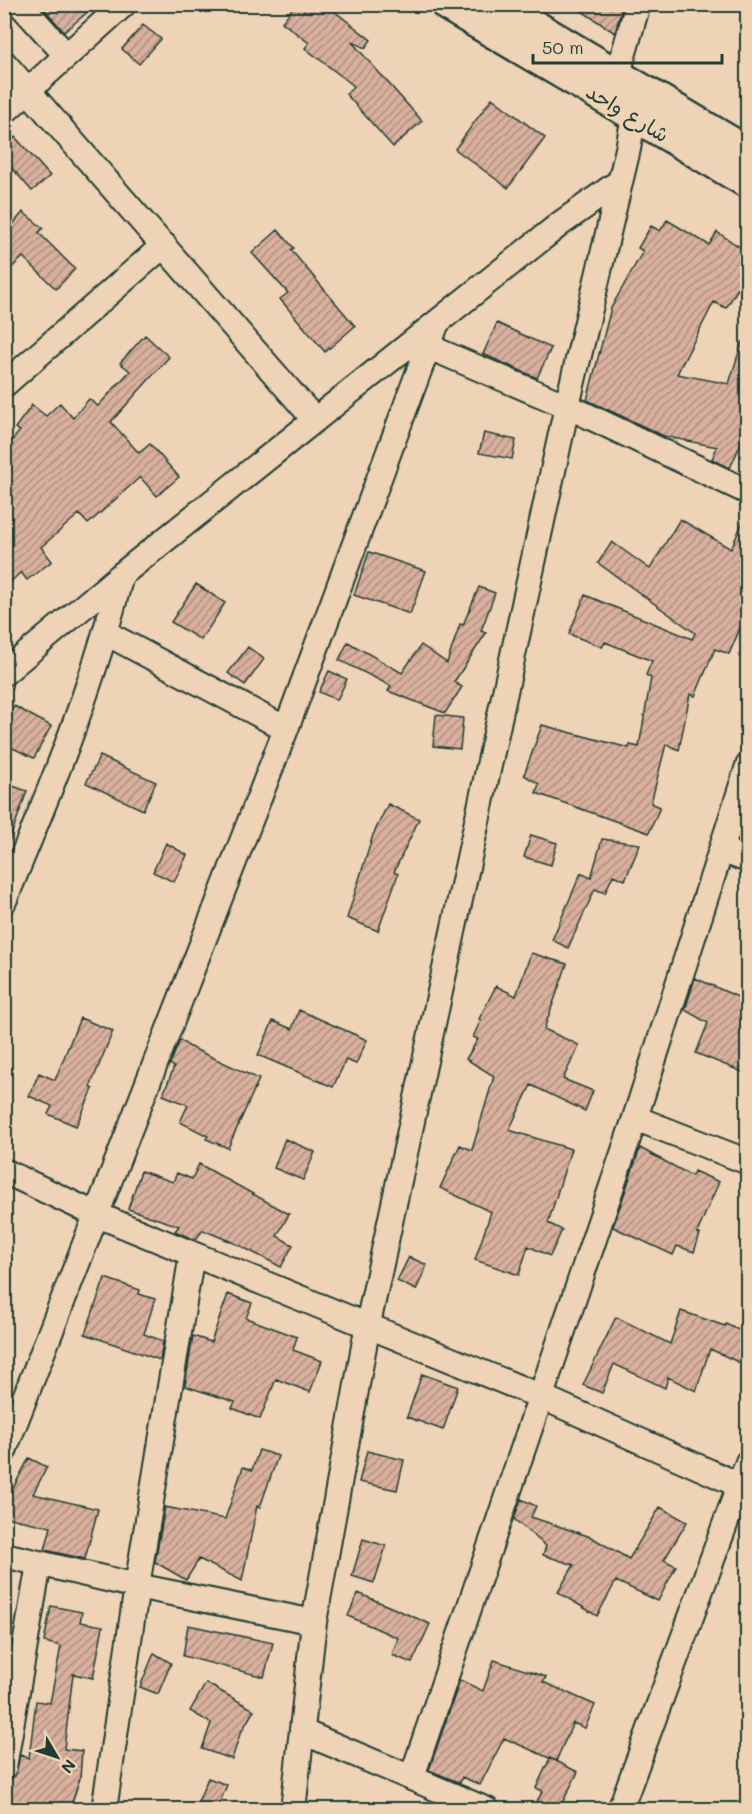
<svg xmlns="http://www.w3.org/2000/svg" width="752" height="1814" font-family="Mali,'Playpen Sans Arabic',sans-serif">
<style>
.building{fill:url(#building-hatch);stroke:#1f3d34;stroke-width:1.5}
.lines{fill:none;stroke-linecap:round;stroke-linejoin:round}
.street-casing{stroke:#1f3d34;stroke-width:28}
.secondary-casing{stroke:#1f3d34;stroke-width:38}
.street{stroke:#efd3b6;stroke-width:24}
.secondary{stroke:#efd3b6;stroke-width:33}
.labels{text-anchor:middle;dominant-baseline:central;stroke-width:5;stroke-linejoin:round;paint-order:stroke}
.street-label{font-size:21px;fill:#1f3d34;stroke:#efd3b6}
</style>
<defs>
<pattern id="building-hatch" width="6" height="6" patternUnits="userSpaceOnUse" patternTransform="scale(1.5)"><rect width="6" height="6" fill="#d9af9e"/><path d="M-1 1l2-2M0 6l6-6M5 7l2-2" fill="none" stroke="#af9082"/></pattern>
</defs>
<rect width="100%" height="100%" fill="#efd3b6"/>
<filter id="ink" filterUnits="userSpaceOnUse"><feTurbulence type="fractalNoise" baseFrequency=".0167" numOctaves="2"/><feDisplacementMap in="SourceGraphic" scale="12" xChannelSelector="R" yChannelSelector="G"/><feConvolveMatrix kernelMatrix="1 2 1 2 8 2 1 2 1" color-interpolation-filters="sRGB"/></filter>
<g filter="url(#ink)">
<!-- building -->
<path class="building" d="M 40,4 L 97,4 L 64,32 Z
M 296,4 L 325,4 L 371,40 L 365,48 L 351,41 L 422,121 L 393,147 L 346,94 L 354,86 L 305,48 L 309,43 L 282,22 Z
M 571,4 L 623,4 L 615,33 Z
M 143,25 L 161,39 L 139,64 L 122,49 Z
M 492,98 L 545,138 L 508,188 L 455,149 Z
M 15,137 L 50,176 L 32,191 L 4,159 L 4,147 Z
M 23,212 L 43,228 L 39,233 L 75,269 L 56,289 L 23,257 L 4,275 L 4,235 Z
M 667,220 L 709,245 L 717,232 L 747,252 L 747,274 L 726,308 L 714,302 L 677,374 L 729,384 L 742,342 L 747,342 L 747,430 L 730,468 L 712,459 L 717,447 L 664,436 L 587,400 L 611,308 L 643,251 L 638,248 L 651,226 L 660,231 Z
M 278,230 L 294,248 L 291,250 L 355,326 L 325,352 L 280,299 L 288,293 L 252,253 Z
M 497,323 L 551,348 L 537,378 L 483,354 Z
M 145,335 L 169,357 L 111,422 L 139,453 L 150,444 L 179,477 L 157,496 L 140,477 L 88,524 L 79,514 L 41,547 L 52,561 L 27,580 L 21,572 L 4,588 L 4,450 L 20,431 L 15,428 L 32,405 L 46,416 L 60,403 L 73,418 L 89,399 L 98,406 L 130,371 L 120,363 Z
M 484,433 L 516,440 L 512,459 L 479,453 Z
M 747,512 L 747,612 L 729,654 L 715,649 L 695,696 L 690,694 L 679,750 L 666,744 L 651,803 L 660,807 L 649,833 L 536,793 L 539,784 L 524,775 L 542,725 L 629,748 L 630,745 L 639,747 L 651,678 L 646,675 L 652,661 L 605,642 L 602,647 L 569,634 L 585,595 L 692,639 L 695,633 L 598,563 L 612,542 L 650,569 L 680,519 L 731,549 Z
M 369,552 L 426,571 L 410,614 L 354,595 Z
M 196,584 L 225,603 L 201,640 L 171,622 Z
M 479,587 L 495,593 L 481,631 L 486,633 L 454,682 L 462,687 L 445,713 L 388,691 L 391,686 L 339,660 L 348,642 L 402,673 L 421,645 L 447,663 L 460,624 L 463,625 Z
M 248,647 L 264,659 L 245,685 L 228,673 Z
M 329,671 L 347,679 L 337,700 L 319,692 Z
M 14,706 L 51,726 L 34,758 L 4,744 L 4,724 Z
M 436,715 L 463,718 L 460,749 L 433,746 Z
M 100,756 L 156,782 L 143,810 L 86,783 Z
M 4,783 L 27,791 L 7,847 L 4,847 Z
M 388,804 L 419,819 L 394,872 L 398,874 L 378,931 L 347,918 L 373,835 Z
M 531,835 L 557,843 L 551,865 L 524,857 Z
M 602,839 L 640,844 L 625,880 L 613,875 L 605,893 L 595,889 L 568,948 L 552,940 L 581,873 L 591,878 Z
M 166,843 L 187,855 L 174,882 L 153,872 Z
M 531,953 L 567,964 L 544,1029 L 579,1045 L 563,1079 L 593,1091 L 585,1111 L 531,1085 L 509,1130 L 571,1149 L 548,1223 L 562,1230 L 550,1256 L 528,1246 L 519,1275 L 475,1260 L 491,1212 L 440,1188 L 460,1145 L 472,1150 L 494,1076 L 466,1059 L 478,1039 L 473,1037 L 481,1020 L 479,1019 L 496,986 L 516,996 Z
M 695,978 L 747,1001 L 747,1074 L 696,1053 L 708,1023 L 685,1010 Z
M 299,1010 L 367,1040 L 356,1064 L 346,1060 L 333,1087 L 258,1055 L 273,1021 L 292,1029 Z
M 80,1018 L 113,1031 L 90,1087 L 93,1089 L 76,1126 L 48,1114 L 52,1106 L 29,1096 L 39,1073 L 55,1080 Z
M 180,1040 L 190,1047 L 259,1079 L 228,1148 L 206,1139 L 208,1136 L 180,1122 L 188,1105 L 163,1095 L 174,1067 L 170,1064 Z
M 285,1139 L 315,1152 L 303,1180 L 274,1168 Z
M 640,1148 L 692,1176 L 694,1171 L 719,1182 L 697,1233 L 700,1234 L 694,1252 L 677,1246 L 673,1255 L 613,1227 Z
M 199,1164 L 289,1214 L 277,1236 L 293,1245 L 281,1267 L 239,1245 L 203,1230 L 195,1240 L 175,1231 L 179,1226 L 128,1209 L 141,1171 L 173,1182 L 177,1173 L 192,1179 Z
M 409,1257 L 427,1265 L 416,1290 L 397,1281 Z
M 105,1278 L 140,1290 L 139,1294 L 155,1299 L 144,1334 L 163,1341 L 160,1360 L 85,1334 Z
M 228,1294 L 252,1303 L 246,1318 L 297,1337 L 293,1350 L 322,1361 L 310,1392 L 276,1379 L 260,1419 L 232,1408 L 235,1402 L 185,1386 L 193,1336 L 211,1342 Z
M 681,1311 L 725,1326 L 726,1324 L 747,1334 L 747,1366 L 710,1349 L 696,1391 L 668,1377 L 665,1388 L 614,1364 L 602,1393 L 583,1385 L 616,1317 L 670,1344 Z
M 422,1374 L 458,1387 L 443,1430 L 407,1417 Z
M 259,1450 L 278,1456 L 260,1507 L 257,1506 L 242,1581 L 199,1559 L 186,1580 L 155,1562 L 165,1507 L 225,1519 L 243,1467 L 252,1470 Z
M 367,1451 L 404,1460 L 397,1490 L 359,1482 Z
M 29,1458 L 47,1467 L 33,1494 L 98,1509 L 85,1559 L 45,1550 L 51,1527 L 5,1517 L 10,1494 Z
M 521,1499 L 536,1506 L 531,1517 L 591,1537 L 629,1559 L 660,1507 L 687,1522 L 664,1560 L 676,1566 L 658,1601 L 616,1581 L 597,1616 L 558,1592 L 574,1565 L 543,1555 L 546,1546 L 514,1519 Z
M 363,1539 L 386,1546 L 374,1583 L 352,1576 Z
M 358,1593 L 430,1624 L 412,1663 L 392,1655 L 398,1638 L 348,1616 Z
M 51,1606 L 82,1612 L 80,1622 L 103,1626 L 93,1678 L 73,1674 L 64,1749 L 82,1751 L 80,1778 L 70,1809 L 4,1804 L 4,1781 L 15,1776 L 20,1755 L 29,1758 L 36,1701 L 50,1703 L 61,1646 L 44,1642 Z
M 188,1625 L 273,1643 L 264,1677 L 183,1656 Z
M 154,1653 L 171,1663 L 158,1694 L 140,1687 Z
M 494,1660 L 546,1677 L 543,1682 L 595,1705 L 585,1728 L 573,1723 L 556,1761 L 504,1738 L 480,1785 L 462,1777 L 460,1783 L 429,1770 L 460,1680 L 483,1691 Z
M 206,1683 L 254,1710 L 240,1734 L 232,1759 L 202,1749 L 211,1723 L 190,1711 Z
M 550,1758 L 578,1772 L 559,1809 L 532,1809 L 543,1791 L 536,1788 Z
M 208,1778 L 227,1785 L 217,1809 L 195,1809 Z"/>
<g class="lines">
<defs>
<path id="street" d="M 20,4 L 66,55
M 4,63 L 315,420
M 4,112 L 124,4
M 429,347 L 567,406 L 748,492
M 4,385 L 164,245
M 106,633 L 286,729
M 4,673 L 121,575 L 560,224 L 619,182
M 721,850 L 748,860
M 4,901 C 50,791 92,690 121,575
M 635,1118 L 748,1162
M 4,1171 L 95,1214 L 542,1397 L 748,1489
M 4,1451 L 286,729 L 436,325
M 4,1555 L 137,1586 L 314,1622
M 303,1732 L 487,1810
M 4,1767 L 39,1564
M 412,1777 L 635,1118 L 748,766
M 104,1810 L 137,1586 L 192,1254
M 293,1810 L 314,1622 L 368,1324 L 567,406 L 628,149 L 634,115 L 617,77 L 638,4
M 620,1810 L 748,1462"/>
<path id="secondary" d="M 448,4 L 748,181
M 495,4 L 748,154"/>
</defs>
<!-- street casing -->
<use href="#street" class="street-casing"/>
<!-- secondary casing -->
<use href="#secondary" class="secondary-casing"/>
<!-- street -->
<use href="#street" class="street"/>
<!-- secondary -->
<use href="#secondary" class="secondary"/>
</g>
</g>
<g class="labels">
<!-- street labels -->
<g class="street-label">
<text transform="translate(628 112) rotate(31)">شارع واحد</text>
</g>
</g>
<!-- margin -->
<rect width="752" height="1814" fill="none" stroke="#efd3b6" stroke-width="24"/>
<rect x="12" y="12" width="728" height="1790" fill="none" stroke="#1f3d34" stroke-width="2" filter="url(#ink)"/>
<!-- north arrow -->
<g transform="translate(57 1757) rotate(129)" stroke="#efd3b6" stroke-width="4.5" paint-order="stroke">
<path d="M0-4.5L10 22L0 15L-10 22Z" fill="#1f3d34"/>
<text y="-9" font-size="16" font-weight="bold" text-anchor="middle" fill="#1f3d34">N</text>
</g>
<!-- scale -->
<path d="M533 54v9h189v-9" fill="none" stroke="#1f3d34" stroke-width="3"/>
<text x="542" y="54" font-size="18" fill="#1f3d34" stroke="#efd3b6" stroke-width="4.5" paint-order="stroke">50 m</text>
</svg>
